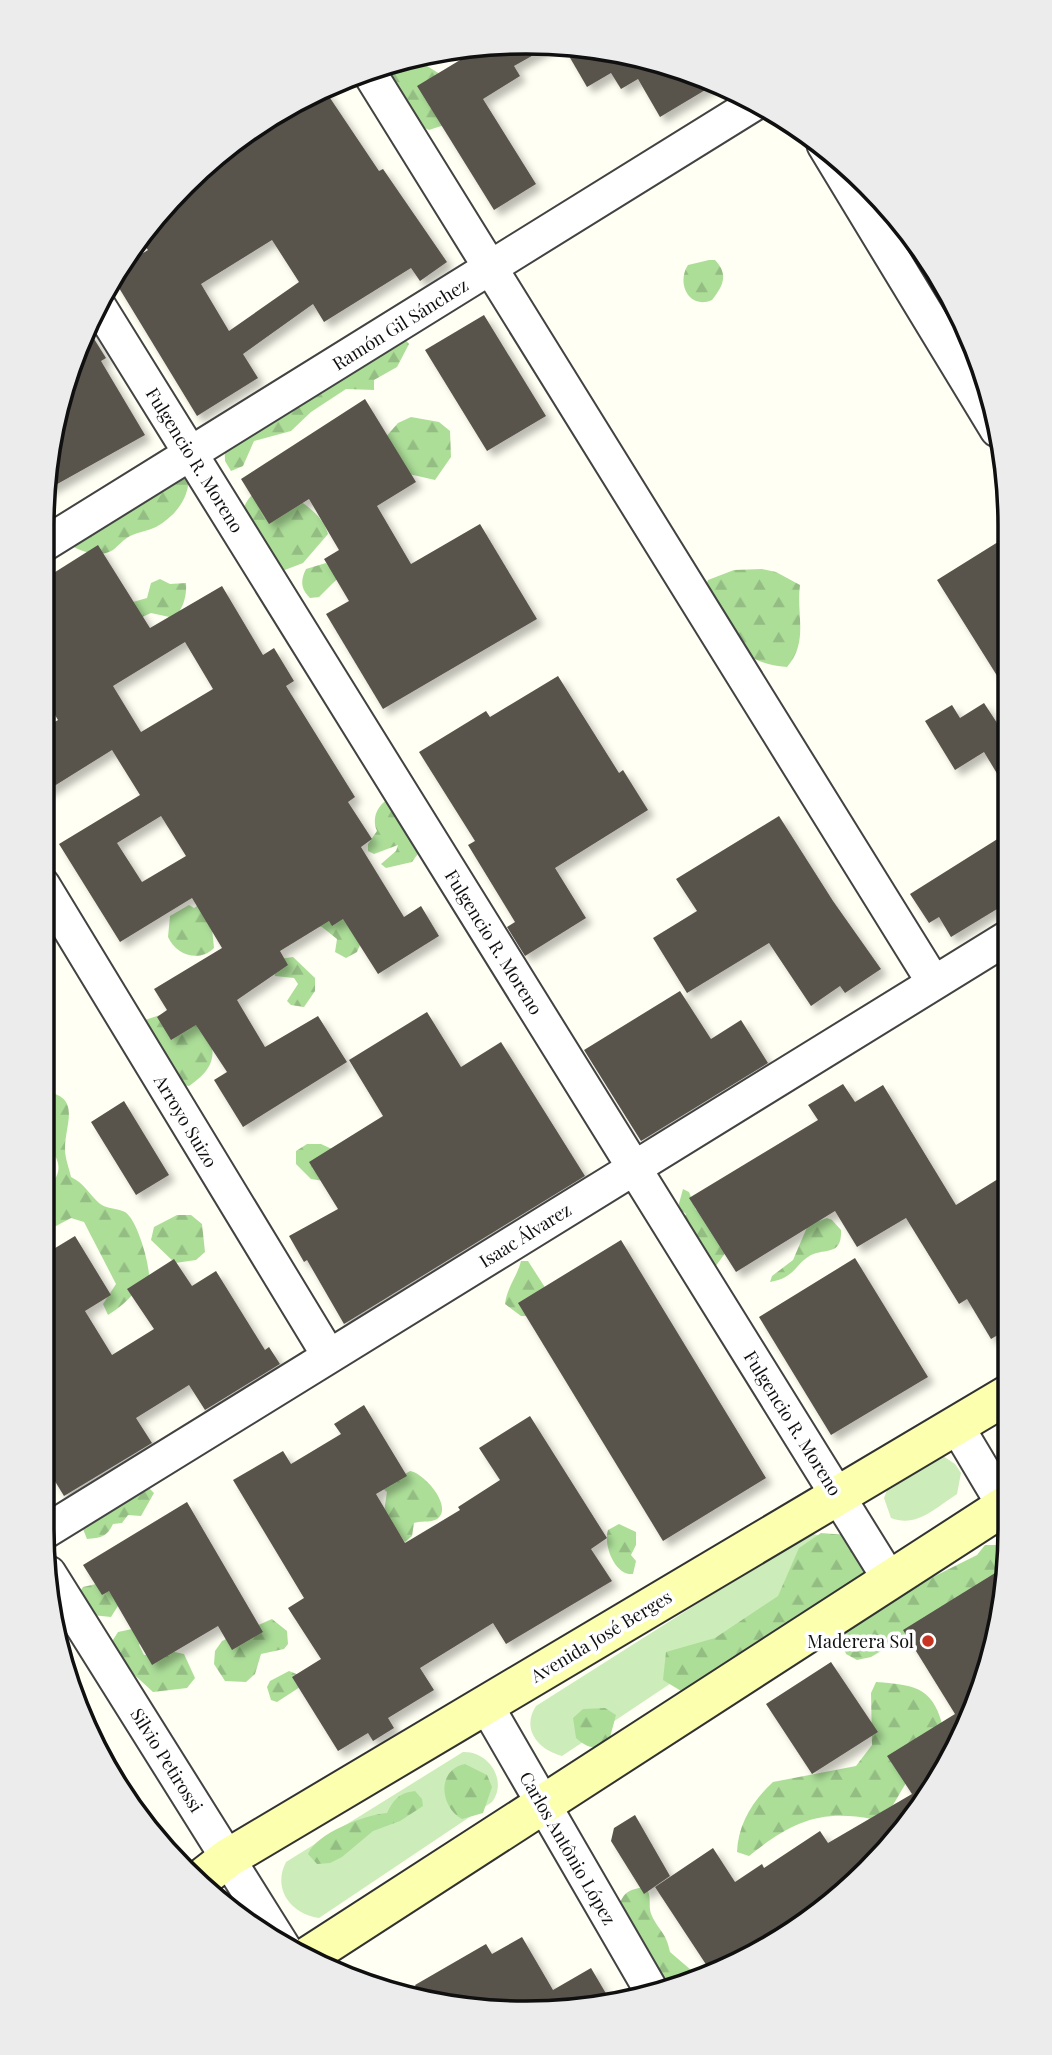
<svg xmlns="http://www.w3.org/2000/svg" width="1052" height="2055" font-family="'Playfair Display',serif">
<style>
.grass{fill:#ccecba}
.forest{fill:url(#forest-firs)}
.building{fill:#59534c;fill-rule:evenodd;filter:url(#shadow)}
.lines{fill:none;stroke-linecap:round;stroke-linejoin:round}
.street-casing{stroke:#434343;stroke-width:37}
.secondary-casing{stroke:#323232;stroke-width:42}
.street{stroke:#fff;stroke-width:33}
.secondary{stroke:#fbffae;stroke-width:38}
.poi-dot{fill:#c73421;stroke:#fff;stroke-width:2.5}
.labels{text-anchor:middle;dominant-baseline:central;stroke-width:7;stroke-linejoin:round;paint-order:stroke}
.street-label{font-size:18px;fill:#101010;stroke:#fff}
.poi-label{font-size:18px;fill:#101010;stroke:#fff;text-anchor:end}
.rim{fill:none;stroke:#101010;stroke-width:3.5}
</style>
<defs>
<pattern id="forest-firs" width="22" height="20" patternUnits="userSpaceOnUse" patternTransform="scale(1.75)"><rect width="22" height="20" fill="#acde98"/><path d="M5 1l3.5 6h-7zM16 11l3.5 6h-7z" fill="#93bd82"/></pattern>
<filter id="shadow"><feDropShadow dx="6" dy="6" stdDeviation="3.5" flood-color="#0004"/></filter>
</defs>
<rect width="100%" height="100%" fill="#fffff3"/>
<!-- grass -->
<path class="grass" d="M 943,1456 L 955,1464 L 961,1473 L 957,1494 C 935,1508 917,1528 891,1518 L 884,1498 L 889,1485 L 934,1457 Z
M 809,1533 L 830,1538 L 836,1573 L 562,1756 C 538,1750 521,1729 536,1706 Z
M 463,1752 C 489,1751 508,1781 492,1802 L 319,1918 C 291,1914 272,1889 286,1862 Z"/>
<!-- forest -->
<path class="forest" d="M 422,56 L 419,61 L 448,79 L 444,125 L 429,130 L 405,118 L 384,79 L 396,62 Z
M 709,260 L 715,260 C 729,275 723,286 712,300 C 689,310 676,283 688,265 Z
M 400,333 L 409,344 L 397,367 L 374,380 L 374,390 L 346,389 L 311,412 L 291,431 L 254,441 L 243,466 L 231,471 L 225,461 L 224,434 Z
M 411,417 L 439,422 L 450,431 L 451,457 L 435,480 L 409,474 L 378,446 L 398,423 Z
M 160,459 L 189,473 C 190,497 177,515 156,527 C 148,531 138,532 130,536 C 123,540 119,545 113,550 C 99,559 78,551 66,542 L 124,475 L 135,467 Z
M 279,485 C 297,501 321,510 328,534 L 303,563 L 277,573 L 242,515 C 247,492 258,490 279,485 Z
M 326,563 L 338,578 L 319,597 L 310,598 C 301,589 300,581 306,569 Z
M 762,569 L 776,572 L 800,585 C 796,614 809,642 787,667 C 735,663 727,632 703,593 L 708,580 L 734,570 Z
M 160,579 L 170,584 L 186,583 C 187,596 183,609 174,618 L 151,613 L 140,618 L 133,602 L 147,598 L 151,583 Z
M 390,798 L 420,851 L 412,862 L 386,868 L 381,864 L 396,851 L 398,845 L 374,854 L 368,851 L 368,844 L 377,831 C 371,818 378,804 390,798 Z
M 189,905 L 194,908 L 197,906 L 212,928 L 214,948 C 199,963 176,955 168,937 L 170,916 Z
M 347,916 L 360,945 L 357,952 L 346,958 L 335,952 L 337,939 L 322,927 L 309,924 Z
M 293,957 L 315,978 L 315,991 L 304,1007 L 291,1005 L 287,1001 L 298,984 L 294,978 L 275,976 L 273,969 L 279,959 Z
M 178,1009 L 205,1016 C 214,1050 221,1064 189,1086 L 176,1084 L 139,1032 L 145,1020 Z
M 42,1091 C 83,1096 65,1122 65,1149 C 65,1158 69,1168 71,1177 C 85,1184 88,1193 99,1203 C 106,1209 117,1208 125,1212 C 137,1219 150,1265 149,1278 C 132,1293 129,1302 108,1315 L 103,1304 L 116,1284 L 84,1222 L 71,1218 L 56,1226 L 42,1227 L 42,1196 C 62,1174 66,1163 42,1141 Z
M 307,1144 L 321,1144 L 334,1150 L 324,1181 L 311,1179 L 296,1164 L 296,1151 Z
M 683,1189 L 689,1192 L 696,1210 L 702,1212 L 726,1252 L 715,1267 L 683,1220 L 686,1214 L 678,1207 Z
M 177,1215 L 191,1215 L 202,1224 L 205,1252 L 196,1260 L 175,1263 L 151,1240 L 154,1227 Z
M 827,1218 L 832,1220 L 841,1230 C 842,1256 826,1248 811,1255 C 795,1264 795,1278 770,1282 L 772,1276 L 793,1260 L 808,1225 Z
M 521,1261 L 528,1261 L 546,1289 L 533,1316 L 521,1316 L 505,1304 C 507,1287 517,1277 521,1261 Z
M 410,1471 C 422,1472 450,1502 440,1516 C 435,1524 422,1520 414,1523 L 412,1536 L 405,1542 L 384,1512 L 387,1492 L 382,1488 Z
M 147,1486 L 154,1493 L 141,1516 L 128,1515 L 122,1523 L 113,1524 C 107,1537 100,1538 87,1539 L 81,1524 L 120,1506 L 120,1499 Z
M 619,1524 L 636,1532 L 636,1545 L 631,1555 L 636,1561 L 633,1574 C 615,1576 603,1545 608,1530 Z
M 821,1533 L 846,1535 L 863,1555 L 863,1580 L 686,1694 L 663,1680 L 666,1652 L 715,1638 L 778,1596 L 799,1548 Z
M 985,1545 L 998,1545 L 1003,1557 L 1002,1571 L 928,1623 L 871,1657 L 857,1660 L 846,1654 L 842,1642 L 847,1630 L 903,1592 L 977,1555 Z
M 96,1584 L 103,1586 L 121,1601 L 111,1617 L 92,1615 L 79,1593 L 83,1587 Z
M 272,1619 L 287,1631 L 288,1644 L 284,1649 L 261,1654 L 255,1674 L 246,1682 L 225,1681 L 214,1664 L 215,1651 L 222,1641 Z
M 132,1629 L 145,1636 L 139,1645 L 144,1655 L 170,1651 L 184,1654 L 195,1678 L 187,1688 L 153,1692 L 114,1656 L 111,1643 L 118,1632 Z
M 289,1671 L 299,1675 L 300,1687 L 277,1702 L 271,1700 L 267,1687 L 270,1681 Z
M 876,1682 C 918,1685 934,1688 944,1731 L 920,1759 L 893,1805 L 872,1819 C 819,1809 790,1823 749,1856 L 737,1852 C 738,1824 753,1800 773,1782 L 856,1766 L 872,1745 L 871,1693 Z
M 605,1708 L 616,1715 L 609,1741 C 594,1750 589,1749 576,1738 L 573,1718 L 583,1709 Z
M 465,1764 L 487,1775 L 492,1787 L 483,1813 L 462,1819 C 440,1807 436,1770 465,1764 Z
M 415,1791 L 422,1799 L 423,1806 L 400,1821 L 373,1831 L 342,1857 L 330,1863 L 317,1864 L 308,1854 C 317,1833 364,1815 387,1813 C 394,1799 399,1793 415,1791 Z
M 646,1887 C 653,1899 647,1906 652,1916 C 659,1931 666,1932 670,1952 L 691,1970 L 692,1978 L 651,1990 L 620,1904 C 624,1890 633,1889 646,1887 Z"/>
<!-- building -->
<path class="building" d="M 555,43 L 514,66 L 520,76 L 483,99 L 536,184 L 494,210 L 417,86 L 485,45 Z
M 562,44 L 651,58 L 717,83 L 660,117 L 638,79 L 621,89 L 611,73 L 587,87 Z
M 324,89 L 379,171 L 383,169 L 447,262 L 420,281 L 411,268 L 324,322 L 313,304 L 243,354 L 258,378 L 197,416 L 113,278 L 120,267 L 148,250 L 138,238 L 142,232 L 207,162 L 284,107 ZM 272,240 L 299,282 L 229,331 L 201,284 Z
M 484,315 L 546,416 L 487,451 L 425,350 Z
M 86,326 L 106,358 L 101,361 L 145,435 L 43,492 L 58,401 Z
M 365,399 L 416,482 L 377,506 L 411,564 L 480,524 L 537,619 L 383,709 L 326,614 L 349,601 L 324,559 L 339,550 L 309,499 L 269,524 L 241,479 Z
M 1006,537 L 1006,690 L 937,580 Z
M 98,545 L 150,628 L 222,586 L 263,655 L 274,648 L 294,681 L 286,686 L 355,797 L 348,802 L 372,839 L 361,847 L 404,917 L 421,906 L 439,936 L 378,974 L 343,919 L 332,926 L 329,921 L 280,951 L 288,965 L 237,1000 L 265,1047 L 318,1016 L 347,1062 L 243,1127 L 214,1080 L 227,1072 L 196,1025 L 171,1040 L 157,1017 L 167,1010 L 154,989 L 222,948 L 192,898 L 120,942 L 59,844 L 140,795 L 112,750 L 43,793 L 43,729 L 58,720 L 43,695 L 43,583 L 54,577 L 52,574 ZM 185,642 L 213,689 L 141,732 L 113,686 ZM 161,816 L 186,856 L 142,882 L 117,843 Z
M 558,676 L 619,773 L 623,770 L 648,810 L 555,868 L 586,918 L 525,956 L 507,927 L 515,922 L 468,845 L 475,841 L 419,752 L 486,711 L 490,717 Z
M 984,703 L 1007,738 L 1007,790 L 984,752 L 955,770 L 925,721 L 952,705 L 960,718 Z
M 779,816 L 833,901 L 881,969 L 845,993 L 840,986 L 811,1006 L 769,943 L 687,993 L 653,938 L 697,911 L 676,879 Z
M 1007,833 L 1007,903 L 951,937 L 939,917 L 929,923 L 910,894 Z
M 680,991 L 711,1039 L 741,1020 L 768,1063 L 641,1141 L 584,1050 Z
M 427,1012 L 461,1067 L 501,1042 L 585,1176 L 344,1324 L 307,1260 L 304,1262 L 289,1236 L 338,1209 L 309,1162 L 383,1116 L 349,1060 Z
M 843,1084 L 855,1102 L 883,1085 L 956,1205 L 998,1179 L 1008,1195 L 1008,1329 L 991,1339 L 967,1299 L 959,1304 L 906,1218 L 857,1247 L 835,1211 L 736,1272 L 689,1198 L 818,1120 L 808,1105 Z
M 124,1101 L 169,1175 L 136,1195 L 91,1122 Z
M 75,1236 L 111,1295 L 85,1311 L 112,1355 L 154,1329 L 127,1289 L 174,1259 L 192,1286 L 216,1271 L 265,1350 L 269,1347 L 280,1364 L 205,1410 L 189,1385 L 136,1418 L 152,1443 L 64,1496 L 42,1460 L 42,1256 Z
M 621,1240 L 766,1478 L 663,1541 L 518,1303 Z
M 855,1258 L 928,1377 L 831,1435 L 759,1317 Z
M 364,1405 L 407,1476 L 376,1494 L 405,1543 L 460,1510 L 458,1507 L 500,1480 L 479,1448 L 530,1416 L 607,1538 L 591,1549 L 612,1581 L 506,1644 L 493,1623 L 420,1668 L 434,1690 L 388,1718 L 394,1728 L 373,1741 L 368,1733 L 338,1751 L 292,1677 L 321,1659 L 288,1608 L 304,1598 L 233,1480 L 283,1451 L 291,1464 L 341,1434 L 334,1424 Z
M 187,1502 L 263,1632 L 232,1650 L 218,1626 L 152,1665 L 109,1591 L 102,1595 L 83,1565 Z
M 1008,1565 L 994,1654 L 960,1743 L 869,1871 L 740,1963 L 711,1972 L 655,1887 L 713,1848 L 735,1882 L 762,1864 L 764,1868 L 820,1831 L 828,1843 L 912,1794 L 887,1756 L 955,1714 L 903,1630 Z
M 831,1662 L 878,1732 L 812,1774 L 766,1704 Z
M 635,1815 L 670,1876 L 644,1894 L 611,1841 L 614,1828 Z
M 522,1937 L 553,1990 L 591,1968 L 611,2002 L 589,2009 L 431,2004 L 424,2001 L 415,1985 L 486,1944 L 492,1954 Z"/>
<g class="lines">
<defs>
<path id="street" d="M 367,69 L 934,983
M 824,145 L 997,430
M 97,303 L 890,1580
M 43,545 L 757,102
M 43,885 L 329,1356
M 956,1425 L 1009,1514
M 43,1533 L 1007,938
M 49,1573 L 284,1948
M 486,1705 L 651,1990"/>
<path id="secondary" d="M 197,1882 L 228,1858 L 1009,1394
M 307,1957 L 1009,1503"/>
</defs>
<!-- street casing -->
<use href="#street" class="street-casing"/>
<!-- secondary casing -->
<use href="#secondary" class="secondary-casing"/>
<!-- street -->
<use href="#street" class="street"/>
<!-- secondary -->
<use href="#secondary" class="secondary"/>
</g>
<!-- markers -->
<circle class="poi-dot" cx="928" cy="1641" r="7"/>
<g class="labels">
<!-- street labels -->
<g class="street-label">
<text transform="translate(400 324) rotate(-32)">Ramón Gil Sánchez</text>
<text transform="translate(195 460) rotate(58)">Fulgencio R. Moreno</text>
<text transform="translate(494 942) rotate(58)">Fulgencio R. Moreno</text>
<text transform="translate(186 1121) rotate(59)">Arroyo Suizo</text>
<text transform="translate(525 1235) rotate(-32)">Isaac Álvarez</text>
<text transform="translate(793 1423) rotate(58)">Fulgencio R. Moreno</text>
<text transform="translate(601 1636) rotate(-31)">Avenida José Berges</text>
<text transform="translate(167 1760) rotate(58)">Silvio Petirossi</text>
<text transform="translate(568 1848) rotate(60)">Carlos Antônio López</text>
</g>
<!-- poi labels -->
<g class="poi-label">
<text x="914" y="1641">Maderera Sol</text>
</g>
</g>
<!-- crop -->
<path d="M0 0H1052V2055H0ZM526 54H526A472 472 0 0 1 998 526V1529A472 472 0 0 1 526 2001H526A472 472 0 0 1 54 1529V526A472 472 0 0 1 526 54Z" fill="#ececec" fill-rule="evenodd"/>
<path class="rim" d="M526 54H526A472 472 0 0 1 998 526V1529A472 472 0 0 1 526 2001H526A472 472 0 0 1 54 1529V526A472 472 0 0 1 526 54Z"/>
</svg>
